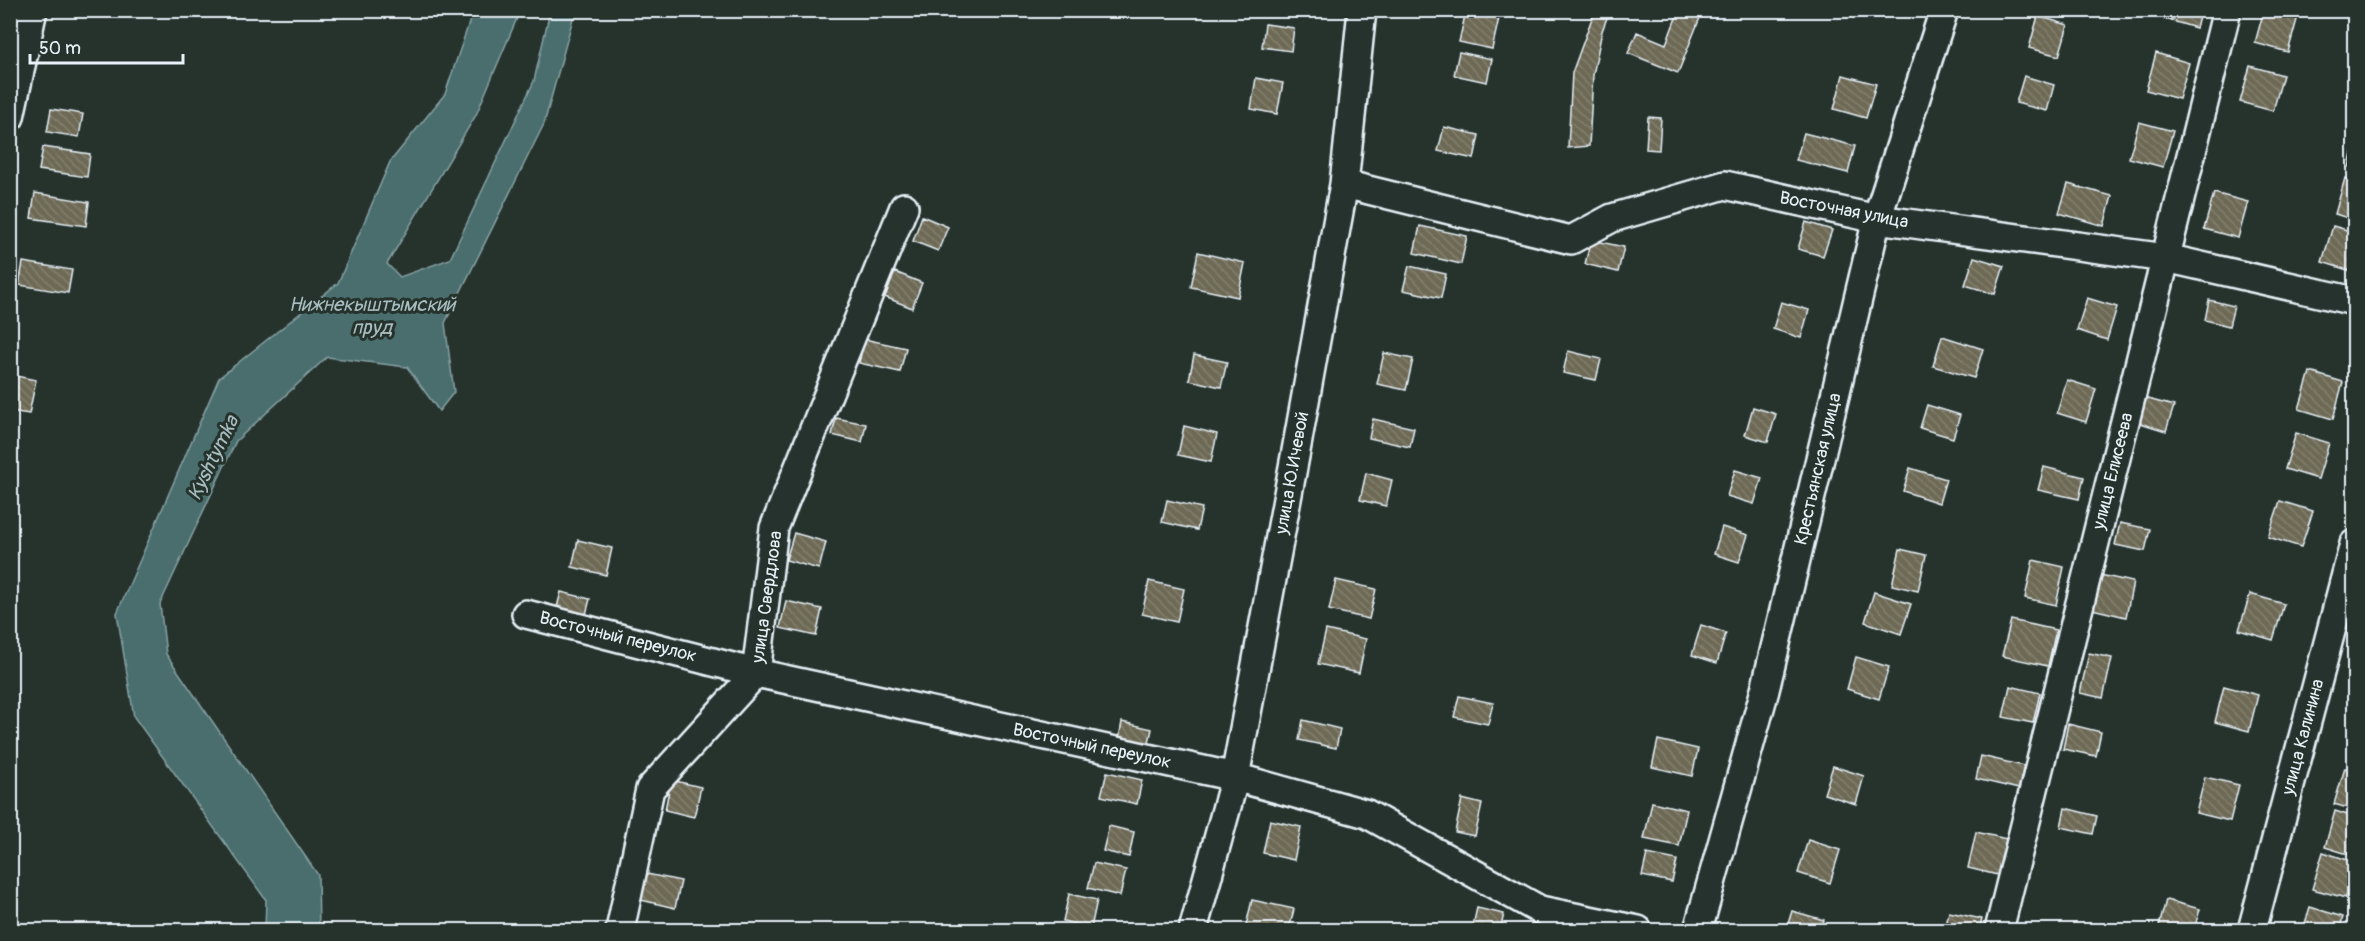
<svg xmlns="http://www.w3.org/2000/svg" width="2365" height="941" font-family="Pangolin,sans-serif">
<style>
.water{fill:#496e6d;stroke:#89a2a5;stroke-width:1.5}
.building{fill:url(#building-back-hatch);stroke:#e8f1f8;stroke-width:1.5}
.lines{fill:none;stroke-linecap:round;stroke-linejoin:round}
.minor-casing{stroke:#e8f1f8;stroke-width:32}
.minor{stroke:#26332d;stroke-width:27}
.labels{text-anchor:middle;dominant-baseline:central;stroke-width:6;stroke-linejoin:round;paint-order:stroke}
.street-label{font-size:18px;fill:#e8f1f8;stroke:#26332d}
.water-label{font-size:20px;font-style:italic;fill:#a8bdc0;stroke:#26332d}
</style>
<defs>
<pattern id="building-back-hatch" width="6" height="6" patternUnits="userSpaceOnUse" patternTransform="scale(1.5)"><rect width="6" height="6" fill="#6d6955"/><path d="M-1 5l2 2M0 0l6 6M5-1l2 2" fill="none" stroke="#827f6e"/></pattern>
</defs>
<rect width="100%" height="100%" fill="#26332d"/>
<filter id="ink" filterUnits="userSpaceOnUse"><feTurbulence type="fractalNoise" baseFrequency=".0167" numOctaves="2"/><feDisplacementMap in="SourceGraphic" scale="12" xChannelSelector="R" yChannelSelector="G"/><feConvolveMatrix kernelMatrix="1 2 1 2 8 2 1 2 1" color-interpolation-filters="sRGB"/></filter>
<g filter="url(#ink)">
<!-- water -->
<path class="water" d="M 473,11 L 520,11 L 476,115 L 387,264 L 400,277 L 450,259 L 534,81 L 550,11 L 575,11 L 544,124 L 445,323 L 454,392 L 439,411 L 407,367 L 327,357 L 236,441 L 160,604 L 166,654 L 318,875 L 319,930 L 265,930 L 266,900 L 134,717 L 117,613 L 219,378 L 338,283 L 390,162 L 445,94 Z"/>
<!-- building -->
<path class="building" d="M 1595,10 L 1610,10 L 1602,31 L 1593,75 L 1589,146 L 1568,148 L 1572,73 Z
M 1679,10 L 1703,10 L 1678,73 L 1628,53 L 1637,32 L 1666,44 Z
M 2165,10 L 2201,10 L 2196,28 L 2162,18 Z
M 2264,10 L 2278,10 L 2298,16 L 2288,52 L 2255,43 Z
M 1466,11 L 1499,18 L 1492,49 L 1459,42 Z
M 2038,16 L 2068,25 L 2059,56 L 2029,48 Z
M 1265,24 L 1294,28 L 1291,51 L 1262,47 Z
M 1459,52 L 1492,59 L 1487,82 L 1454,75 Z
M 2156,53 L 2189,63 L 2179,99 L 2146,90 Z
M 2250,66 L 2283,75 L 2273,111 L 2240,102 Z
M 1843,75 L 1876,84 L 1866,118 L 1834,109 Z
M 2024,76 L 2054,85 L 2047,111 L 2016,103 Z
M 1256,78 L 1283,83 L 1277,114 L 1251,109 Z
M 51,109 L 83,114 L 79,137 L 47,132 Z
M 1648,117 L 1661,118 L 1659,150 L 1646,149 Z
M 2139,122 L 2173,131 L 2163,167 L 2129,158 Z
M 1444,127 L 1479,135 L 1474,159 L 1438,151 Z
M 1804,133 L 1855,146 L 1848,173 L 1796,160 Z
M 2354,145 L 2354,168 L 2349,167 Z
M 43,147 L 90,154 L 87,177 L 39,170 Z
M 2345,178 L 2354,181 L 2354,220 L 2335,214 Z
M 2068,184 L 2112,196 L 2104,226 L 2059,213 Z
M 35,193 L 89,202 L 86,226 L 31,218 Z
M 2214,193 L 2248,202 L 2238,238 L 2204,229 Z
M 922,216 L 948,227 L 938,251 L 913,241 Z
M 1806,222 L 1832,230 L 1823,256 L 1798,249 Z
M 1420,226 L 1467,236 L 1461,264 L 1414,253 Z
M 2333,226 L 2354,232 L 2354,272 L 2322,262 Z
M 1591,240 L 1624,247 L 1618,272 L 1585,264 Z
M 1198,252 L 1245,263 L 1238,297 L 1191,287 Z
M 1974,257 L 2004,266 L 1995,294 L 1965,285 Z
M 23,262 L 72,270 L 68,293 L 19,285 Z
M 1409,266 L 1446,274 L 1441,298 L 1403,290 Z
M 895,272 L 922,283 L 912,308 L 885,297 Z
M 2087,298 L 2117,307 L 2107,340 L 2077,330 Z
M 2209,300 L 2234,306 L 2229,326 L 2205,320 Z
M 1781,302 L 1809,310 L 1801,338 L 1773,329 Z
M 1942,336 L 1983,349 L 1974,378 L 1933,366 Z
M 864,339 L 906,348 L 900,372 L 859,363 Z
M 1568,351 L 1601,359 L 1596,380 L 1563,373 Z
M 1384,353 L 1413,359 L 1406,390 L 1377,384 Z
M 1194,355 L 1227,362 L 1221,387 L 1189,380 Z
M 2310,372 L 2343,382 L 2333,419 L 2299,409 Z
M 11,375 L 36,380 L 29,414 L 10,411 Z
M 2067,380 L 2096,389 L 2086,422 L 2057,413 Z
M 2144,398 L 2174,406 L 2166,431 L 2137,422 Z
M 1927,405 L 1960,415 L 1953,438 L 1920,428 Z
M 1753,407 L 1776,414 L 1768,442 L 1745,435 Z
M 836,418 L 866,424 L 862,442 L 832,435 Z
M 1373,419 L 1414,428 L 1410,447 L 1369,438 Z
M 1184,426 L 1217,434 L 1211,462 L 1178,455 Z
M 2296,433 L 2329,443 L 2318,479 L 2285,469 Z
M 2044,467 L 2084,477 L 2079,499 L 2038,490 Z
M 1910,468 L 1946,479 L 1939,503 L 1903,491 Z
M 1735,470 L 1762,478 L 1754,504 L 1727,496 Z
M 1366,473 L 1392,480 L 1386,506 L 1360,500 Z
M 1167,500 L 1202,508 L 1197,530 L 1162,522 Z
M 2280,501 L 2313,511 L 2301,547 L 2268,537 Z
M 2120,523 L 2150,529 L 2145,551 L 2115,545 Z
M 1722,527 L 1748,535 L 1739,562 L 1714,554 Z
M 794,533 L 826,542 L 819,569 L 786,560 Z
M 578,540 L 612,548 L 606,575 L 572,567 Z
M 1900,549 L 1926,555 L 1918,591 L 1892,585 Z
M 2033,560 L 2064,567 L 2056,605 L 2025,598 Z
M 2100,575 L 2133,582 L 2126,617 L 2092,609 Z
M 1336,580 L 1376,589 L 1369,619 L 1329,610 Z
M 1149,581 L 1184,589 L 1177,622 L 1142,614 Z
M 561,592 L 590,599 L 585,618 L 556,611 Z
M 1874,592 L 1911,604 L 1901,634 L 1865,622 Z
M 2250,594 L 2284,604 L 2273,640 L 2239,630 Z
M 786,601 L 822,609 L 816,636 L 780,628 Z
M 2011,620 L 2056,630 L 2048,666 L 2002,656 Z
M 1701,625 L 1726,633 L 1717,663 L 1692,655 Z
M 1326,630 L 1366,639 L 1359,673 L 1318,664 Z
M 2089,653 L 2112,658 L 2103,698 L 2080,693 Z
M 1856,657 L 1889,667 L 1879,699 L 1847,689 Z
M 2010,686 L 2040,693 L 2033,723 L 2003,717 Z
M 2224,686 L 2258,695 L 2249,731 L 2215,722 Z
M 1459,696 L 1493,703 L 1488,724 L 1454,717 Z
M 1303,720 L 1340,729 L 1336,748 L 1299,740 Z
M 1122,722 L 1152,729 L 1147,751 L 1118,744 Z
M 2068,724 L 2101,732 L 2096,756 L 2063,749 Z
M 1658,740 L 1698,749 L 1692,776 L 1652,767 Z
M 1981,756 L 2024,766 L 2019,789 L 1976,779 Z
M 1833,766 L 1864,776 L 1856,804 L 1824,794 Z
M 2345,768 L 2354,771 L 2354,810 L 2334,804 Z
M 1107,772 L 1142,780 L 1137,804 L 1101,796 Z
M 2205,777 L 2239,785 L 2230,821 L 2196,813 Z
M 671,780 L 701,787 L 694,817 L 665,810 Z
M 1462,799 L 1482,804 L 1475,836 L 1455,832 Z
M 1652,802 L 1687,810 L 1679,846 L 1644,839 Z
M 2065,808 L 2097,816 L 2093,834 L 2061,827 Z
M 2335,811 L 2354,817 L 2354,856 L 2325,847 Z
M 1270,820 L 1301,827 L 1294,860 L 1263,853 Z
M 1109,826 L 1134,832 L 1129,857 L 1103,851 Z
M 1976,832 L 2011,840 L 2002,876 L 1968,868 Z
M 1808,840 L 1840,850 L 1830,883 L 1798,873 Z
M 2323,852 L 2354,862 L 2346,898 L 2312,889 Z
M 1647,854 L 1677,860 L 1672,882 L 1642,876 Z
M 1094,863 L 1126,870 L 1120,896 L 1088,888 Z
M 647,874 L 681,881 L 675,908 L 641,900 Z
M 1069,894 L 1097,900 L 1091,928 L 1063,921 Z
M 1252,900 L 1294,909 L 1289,930 L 1245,930 Z
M 2166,900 L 2200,909 L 2194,930 L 2158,930 Z
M 2310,907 L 2343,917 L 2339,930 L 2303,930 Z
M 1477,908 L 1504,914 L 1500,930 L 1472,930 Z
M 1792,911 L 1824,920 L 1821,930 L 1786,930 Z
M 1949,912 L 1982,919 L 1979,930 L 1945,930 Z"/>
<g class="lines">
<defs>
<path id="minor" d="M 10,117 L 33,10
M 1344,184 L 1571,240 L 1612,218 L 1725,185 L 1877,219 L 2166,258 L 2354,301
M 526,614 L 756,673 L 1235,777 L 1367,814 L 1540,910 L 1638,930
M 620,930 L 650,789 L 756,673 L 774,528 L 904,207
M 1193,930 L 1235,777 L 1296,451 L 1344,184 L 1362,10
M 1698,930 L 1765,690 L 1877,219 L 1944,10
M 1999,930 L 2227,10
M 2252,930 L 2354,544"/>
</defs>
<!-- minor casing -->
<use href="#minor" class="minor-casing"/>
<!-- minor -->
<use href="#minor" class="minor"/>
</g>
</g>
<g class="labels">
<!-- street labels -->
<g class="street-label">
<text transform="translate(1844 210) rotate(11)">Восточная улица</text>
<text transform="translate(1818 469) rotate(-77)">Крестьянская улица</text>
<text transform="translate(2113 471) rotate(-76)">улица Елисеева</text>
<text transform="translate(1292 473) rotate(-80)">улица Ю.Ичевой</text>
<text transform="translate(767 597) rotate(-82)">улица Свердлова</text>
<text transform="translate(618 637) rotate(14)">Восточный переулок</text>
<text transform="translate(2303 737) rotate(-75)">улица Калинина</text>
<text transform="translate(1092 746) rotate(12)">Восточный переулок</text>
</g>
<!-- water labels -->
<g class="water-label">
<text x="372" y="304">Нижнекыштымский<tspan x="372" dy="23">пруд</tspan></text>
<text transform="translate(213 458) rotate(-64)">Kyshtymka</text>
</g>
</g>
<!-- margin -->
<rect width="2365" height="941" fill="none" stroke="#26332d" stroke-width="36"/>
<rect x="18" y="18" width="2329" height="905" fill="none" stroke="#e8f1f8" stroke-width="2" filter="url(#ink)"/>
<!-- scale -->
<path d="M30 54v9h153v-9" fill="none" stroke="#e8f1f8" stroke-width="3"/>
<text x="39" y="54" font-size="18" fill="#e8f1f8" stroke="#26332d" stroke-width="4.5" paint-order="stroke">50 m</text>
</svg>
